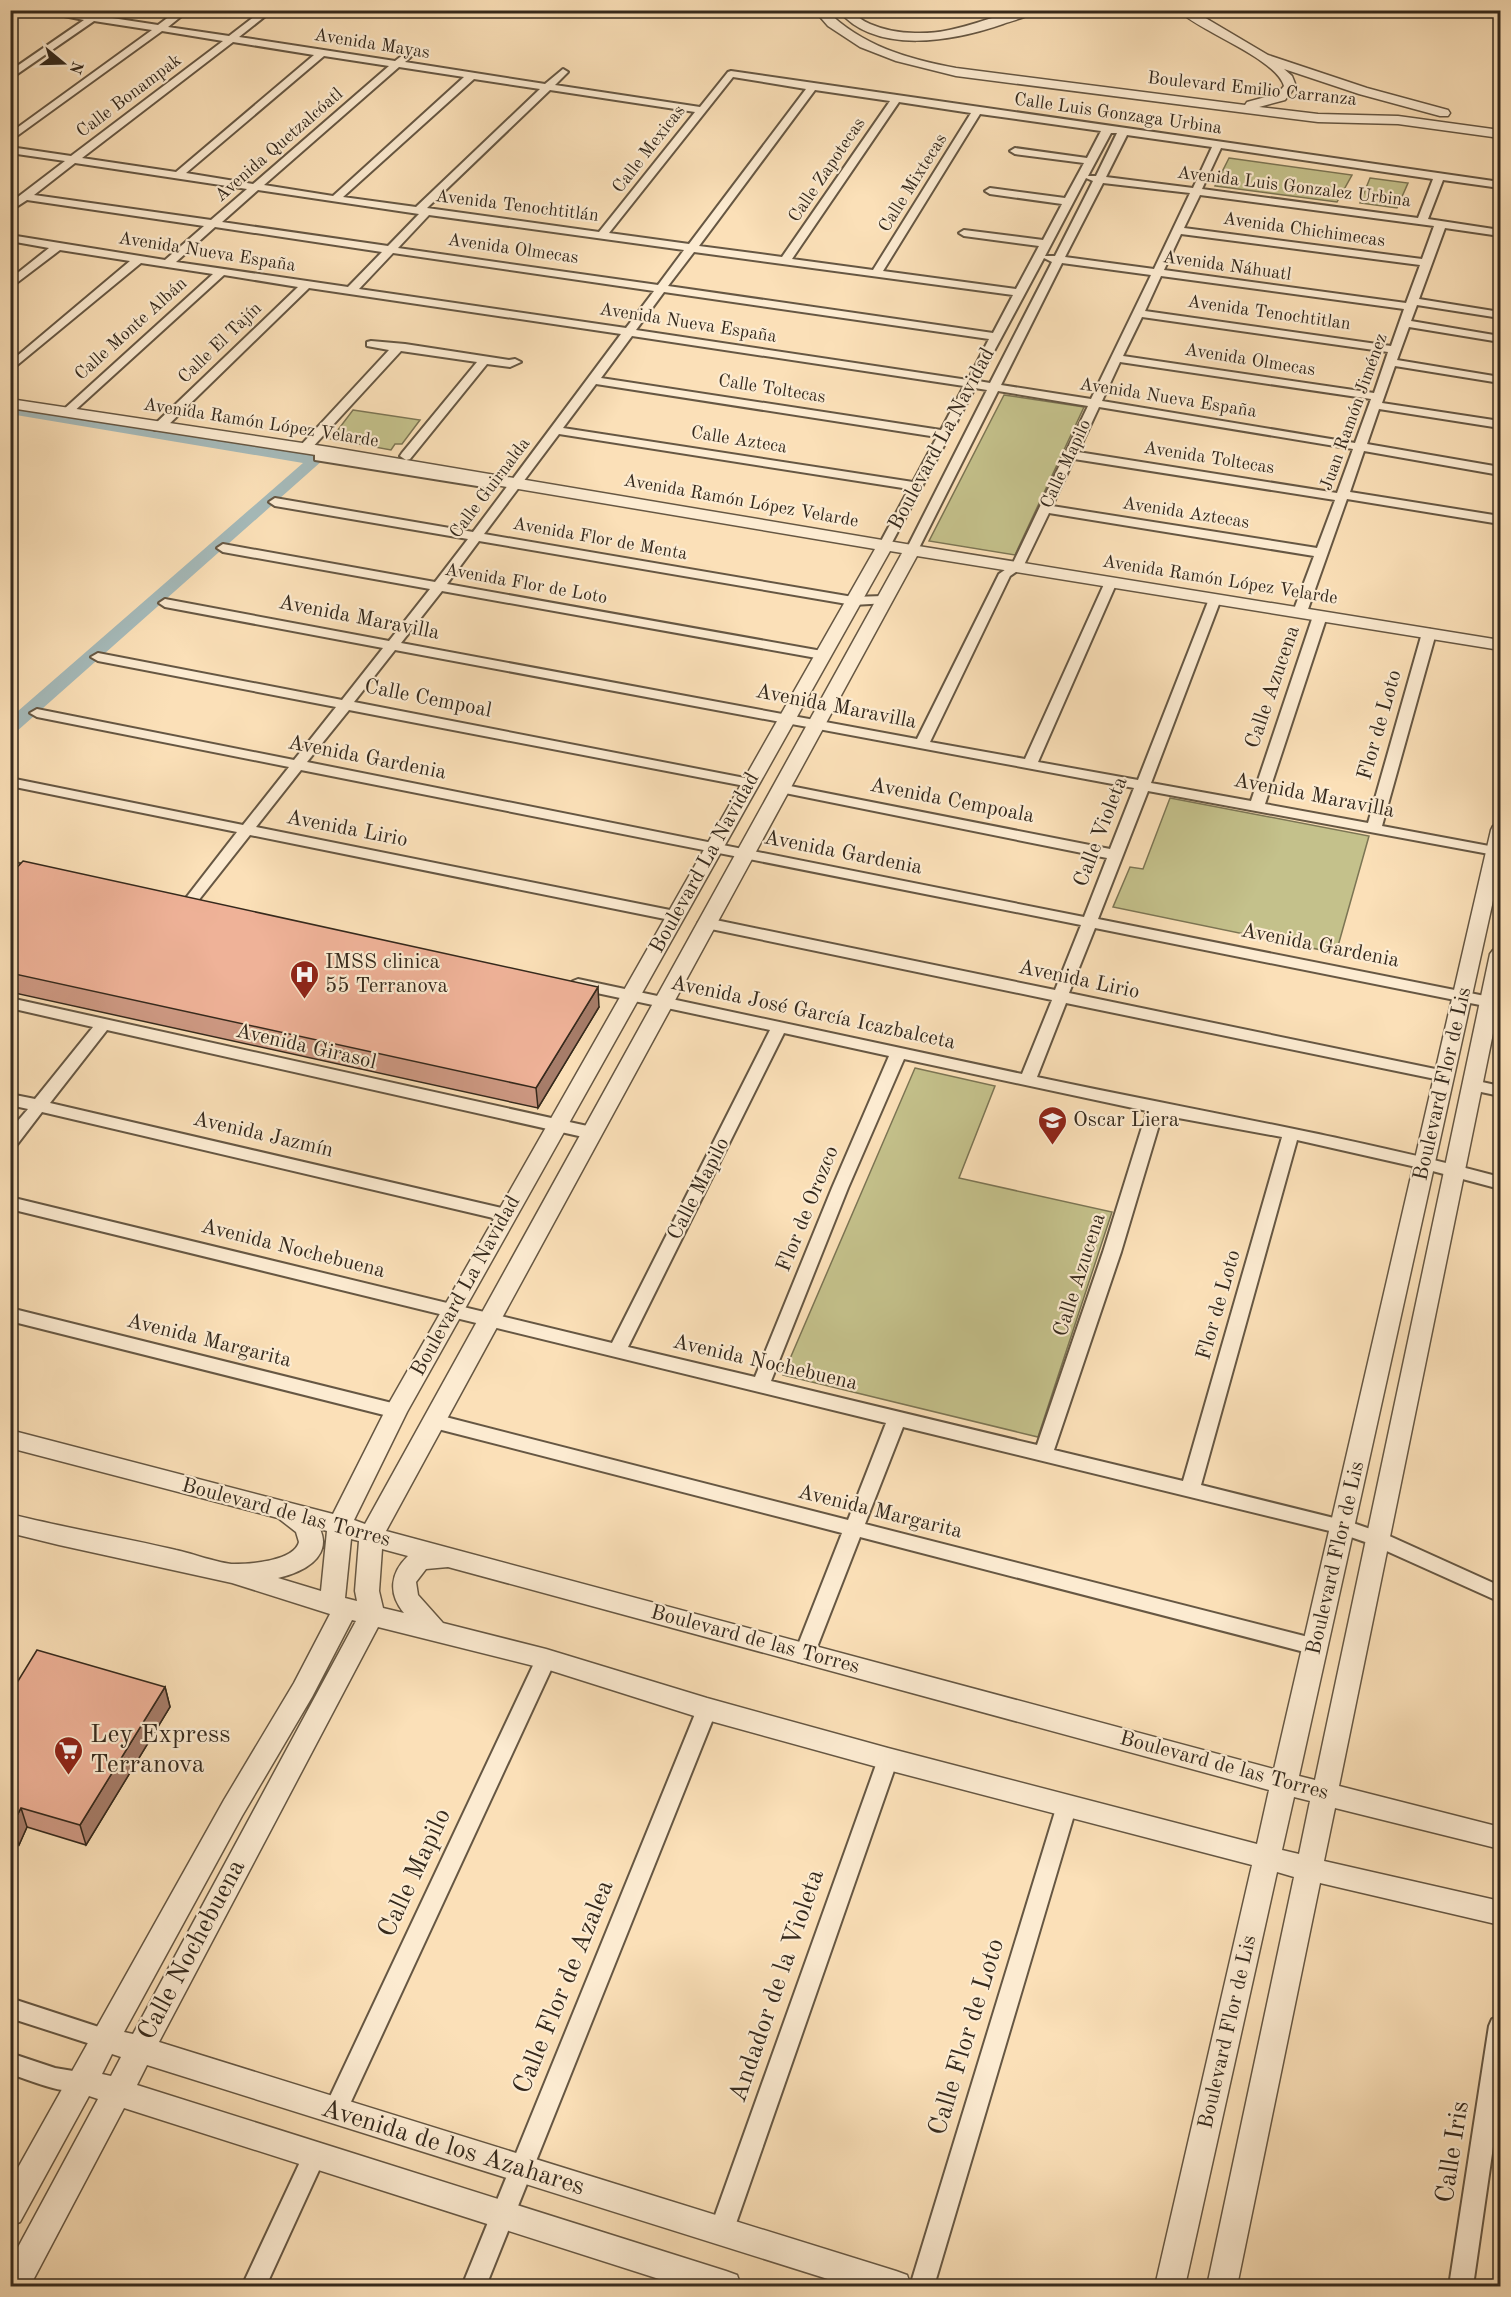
<svg xmlns="http://www.w3.org/2000/svg" width="1511" height="2297" font-family="'Old Standard TT',serif">
<style>
.green{fill:#c4c18b;stroke:#7c7554;stroke-width:1.5}
.lines{fill:none;stroke-linecap:round;stroke-linejoin:round}
.canal{fill:#a5baba;fill-rule:evenodd}
.minor-casing{stroke:#665743;stroke-width:4}
.tertiary-casing{stroke:#665743;stroke-width:3}
.minor{fill:#fcebd1;fill-rule:evenodd}
.tertiary{fill:#fcebd1;fill-rule:evenodd}
.wall{fill:#ce9983;stroke:#35291c;stroke-width:1.5}
.shaded-wall{fill:#a77d6a;stroke:#35291c;stroke-width:1.5}
.building{fill:#efb298;stroke:#35291c;stroke-width:1.5}
.labels{text-anchor:middle;dominant-baseline:central;stroke-width:4.5;stroke-linejoin:round;paint-order:stroke}
.far-street-label{font-size:18px;fill:#35291c;stroke:#fcebd1}
.street-label{font-size:21px;fill:#35291c;stroke:#fcebd1}
.poi-label{font-size:21px;fill:#35291c;stroke:#fcebd1;text-anchor:start}
.near-poi-label{font-size:26px;fill:#35291c;stroke:#fcebd1;text-anchor:start}
.near-street-label{font-size:26px;fill:#35291c;stroke:#fcebd1}
</style>
<rect width="100%" height="100%" fill="#fbe0b8"/>
<filter id="stains"><feTurbulence type="fractalNoise" baseFrequency=".00333" numOctaves="4"/><feColorMatrix values="0 0 0 0 .2 0 0 0 0 .09 0 0 0 0 .02 0 0 0 .5 -.17"/></filter>
<radialGradient id="worn" r=".72"><stop offset=".6" stop-color="#630" stop-opacity="0"/><stop offset="1" stop-color="#630" stop-opacity=".3"/></radialGradient>
<!-- green -->
<path class="green" d="M 1229,158 L 1352,175 L 1337,202 L 1215,186 Z
M 1370,178 L 1408,183 L 1397,208 L 1360,203 Z
M 1004,395 L 1084,407 L 1015,555 L 929,541 Z
M 353,410 L 420,420 L 402,444 L 395,444 L 391,450 L 331,439 Z
M 1170,798 L 1369,836 L 1336,953 L 1113,907 L 1130,867 L 1143,869 Z
M 915,1068 L 995,1086 L 959,1178 L 1112,1212 L 1038,1437 L 783,1375 Z"/>
<g class="lines">
<!-- canal -->
<path class="canal" d="M 10,405 L 315,455 L 323,460 L 16,732 L 10,733 L 10,718 L 303,463 L 10,414 Z"/>
<defs>
<path id="minor" d="M 10,10 L 17,10 L 10,15 Z
M 34,10 L 60,10 L 90,15 L 95,13 L 99,16 L 158,25 L 178,10 L 189,10 L 168,27 L 229,36 L 263,10 L 273,10 L 239,37 L 395,61 L 412,48 L 417,51 L 405,62 L 545,84 L 563,69 L 568,72 L 555,85 L 700,107 L 728,72 L 731,71 L 1500,182 L 1500,188 L 1443,180 L 1428,219 L 1500,230 L 1500,236 L 1445,228 L 1419,299 L 1500,312 L 1500,318 L 1417,305 L 1411,321 L 1500,336 L 1500,342 L 1409,327 L 1397,360 L 1500,377 L 1500,383 L 1395,366 L 1382,403 L 1500,421 L 1500,428 L 1379,409 L 1367,444 L 1500,467 L 1500,475 L 1364,451 L 1350,492 L 1500,516 L 1500,524 L 1347,499 L 1307,612 L 1300,616 L 1293,612 L 1314,556 L 1049,513 L 1023,567 L 1010,576 L 930,742 L 1025,759 L 1105,582 L 1111,578 L 1117,582 L 1038,762 L 1138,780 L 1209,599 L 1215,595 L 1221,599 L 1151,783 L 1251,801 L 1313,616 L 1320,612 L 1327,616 L 1265,804 L 1368,823 L 1422,633 L 1429,629 L 1436,633 L 1382,826 L 1500,848 L 1500,856 L 1148,791 L 1098,919 L 1500,999 L 1500,1009 L 1095,928 L 1069,993 L 1445,1071 L 1451,1072 L 1453,1076 L 1451,1080 L 1445,1081 L 1066,1003 L 1037,1077 C 1192,1110 1348,1136 1500,1177 L 1500,1189 L 1425,1169 L 1297,1140 L 1201,1485 L 1350,1522 L 1385,1534 L 1500,1586 L 1500,1602 L 1371,1544 L 1342,1534 L 903,1427 L 865,1524 L 1316,1639 L 1323,1641 L 1326,1647 L 1323,1653 L 1316,1655 L 860,1537 L 814,1655 L 811,1661 L 804,1663 L 797,1661 L 794,1655 L 842,1533 L 434,1428 L 428,1426 L 425,1421 L 428,1416 L 434,1414 L 848,1520 L 886,1423 L 10,1209 L 10,1197 L 612,1343 L 770,1030 L 578,989 L 570,984 L 573,981 L 578,979 L 1022,1074 L 1052,1000 L 706,928 L 698,923 L 706,918 L 1055,990 L 1081,925 L 301,770 L 256,827 L 675,911 L 683,916 L 675,921 L 250,835 L 194,906 L 189,908 L 182,903 L 237,832 L 10,786 L 10,778 L 243,825 L 289,767 L 37,717 L 30,713 L 37,709 L 294,760 L 336,707 L 98,661 L 91,657 L 98,653 L 342,700 L 383,648 L 165,607 L 159,603 L 165,599 L 389,641 L 430,589 L 223,552 L 217,548 L 223,544 L 435,582 L 468,539 L 275,506 L 269,502 L 275,498 L 473,532 L 621,334 L 309,288 L 163,430 L 155,430 L 155,424 L 298,287 L 224,275 L 71,414 L 63,414 L 63,410 L 213,274 L 141,263 L 10,371 L 10,362 L 130,261 L 60,250 L 10,288 L 10,279 L 49,248 L 10,241 L 10,235 L 165,260 L 204,226 L 27,200 L 10,211 L 10,203 L 65,161 L 10,153 L 10,147 L 71,156 L 223,41 L 162,31 L 10,141 L 10,133 L 152,30 L 94,21 L 10,79 L 10,71 L 84,20 ZM 233,42 L 314,55 L 176,172 L 82,158 ZM 324,56 L 389,66 L 253,184 L 186,173 ZM 399,67 L 464,77 L 333,196 L 264,185 ZM 733,77 L 806,89 L 689,244 L 609,233 ZM 474,79 L 540,89 L 416,207 L 343,197 ZM 550,90 L 695,112 L 599,232 L 427,208 ZM 815,90 L 890,101 L 782,257 L 699,246 ZM 899,102 L 971,113 L 873,270 L 792,259 ZM 980,114 L 1101,131 L 1087,158 L 1015,148 L 1010,151 L 1015,154 L 1084,163 L 1065,198 L 990,188 L 985,191 L 990,194 L 1062,204 L 1043,240 L 964,230 L 959,233 L 964,236 L 1039,246 L 1016,289 L 883,271 ZM 1111,133 L 1117,133 L 1096,176 L 1088,176 ZM 1127,135 L 1212,147 L 1193,188 L 1106,177 ZM 1221,148 L 1433,179 L 1418,218 L 1202,189 ZM 75,163 L 247,189 L 211,220 L 34,195 ZM 1086,178 L 1093,181 L 1055,256 L 1045,256 ZM 1103,183 L 1190,193 L 1154,269 L 1065,257 ZM 258,190 L 419,214 L 388,246 L 222,222 ZM 1200,195 L 1434,226 L 1422,259 L 1184,228 ZM 429,215 L 684,250 L 658,285 L 398,248 ZM 215,227 L 382,252 L 348,287 L 176,262 ZM 1181,234 L 1420,265 L 1406,303 L 1164,270 ZM 694,252 L 1013,295 L 993,333 L 668,286 ZM 393,253 L 654,291 L 626,328 L 359,289 ZM 1044,258 L 1052,262 L 990,383 L 978,381 ZM 1062,263 L 1151,275 L 1091,399 L 1001,385 ZM 1161,276 L 1404,309 L 1391,346 L 1145,311 ZM 664,292 L 989,339 L 968,380 L 636,330 ZM 1142,317 L 1388,352 L 1374,393 L 1123,356 ZM 632,336 L 964,386 L 941,430 L 601,378 ZM 1120,362 L 1371,399 L 1355,443 L 1102,401 ZM 596,384 L 937,437 L 913,482 L 563,428 ZM 975,388 L 987,390 L 906,550 L 908,553 L 912,554 L 918,550 L 998,391 L 1088,406 L 1012,565 L 999,574 L 917,739 L 401,643 L 442,591 L 822,659 L 827,658 L 829,655 L 827,652 L 822,651 L 447,584 L 479,541 L 853,605 L 888,603 L 889,600 L 883,596 L 853,597 L 484,534 L 559,434 L 909,489 L 879,545 L 885,549 L 889,548 ZM 1099,407 L 1353,449 L 1337,493 L 1078,452 ZM 1074,459 L 1335,500 L 1317,548 L 1052,506 ZM 395,650 L 1134,788 L 1110,849 L 780,784 L 773,788 L 780,792 L 1107,858 L 1084,917 L 307,762 L 349,710 L 750,787 L 757,783 L 750,779 L 354,702 ZM 784,1033 L 889,1056 L 832,1188 L 755,1377 L 628,1347 ZM 904,1059 L 1147,1111 L 1103,1252 L 1037,1445 L 771,1381 L 848,1188 ZM 1162,1115 L 1282,1137 L 1183,1481 L 1054,1450 L 1121,1252 Z
M 371,341 L 405,344 L 509,360 L 515,359 L 521,362 L 510,367 L 487,364 L 410,459 L 406,460 L 400,456 L 402,453 L 477,362 L 401,351 L 309,451 L 301,451 L 301,445 L 389,350 L 367,346 L 367,342 Z
M 319,453 L 490,480 L 496,484 L 490,488 L 315,460 L 315,454 Z
M 10,862 L 44,869 L 46,872 L 39,876 L 10,871 Z
M 10,998 L 592,1127 L 598,1129 L 600,1133 L 598,1137 L 592,1139 L 107,1030 L 50,1103 L 506,1209 L 512,1211 L 514,1215 L 512,1219 L 506,1221 L 42,1112 L 16,1146 L 10,1147 L 10,1130 L 28,1109 L 10,1105 L 10,1094 L 35,1099 L 93,1027 L 10,1008 Z
M 1473,1080 L 1500,1086 L 1500,1096 L 1467,1089 L 1465,1085 L 1467,1081 Z
M 10,1308 L 396,1404 L 402,1406 L 405,1411 L 402,1416 L 396,1418 L 10,1321 Z
M 546,1651 L 553,1653 L 556,1659 L 343,2119 L 335,2122 L 327,2119 L 324,2111 L 327,2103 L 536,1659 L 539,1653 Z
M 707,1701 L 714,1703 L 717,1709 L 486,2286 L 462,2286 L 697,1709 L 700,1703 Z
M 888,1750 L 895,1753 L 898,1759 L 733,2232 L 729,2240 L 721,2243 L 713,2240 L 709,2232 L 878,1759 L 881,1753 Z
M 1067,1796 L 1074,1799 L 1077,1805 L 934,2286 L 910,2286 L 1057,1805 L 1060,1799 Z
M 10,1998 L 114,2032 L 117,2039 L 114,2046 L 106,2049 L 10,2018 Z
M 1500,2016 L 1500,2098 L 1473,2286 L 1449,2286 L 1489,2026 L 1492,2019 Z
M 10,2053 L 55,2068 L 91,2074 L 94,2081 L 91,2088 C 66,2098 34,2081 10,2074 Z
M 315,2144 L 323,2147 L 326,2155 L 266,2286 L 242,2286 L 307,2147 Z"/>
<path id="tertiary" d="M 814,10 L 826,10 C 862,46 908,59 956,68 L 1245,105 L 1247,102 L 1277,94 L 1284,86 C 1276,58 1200,32 1178,10 L 1192,10 L 1268,55 L 1367,88 L 1448,110 L 1450,113 L 1448,116 L 1440,116 L 1359,94 L 1284,69 L 1292,76 L 1296,86 L 1285,100 L 1259,107 L 1318,114 L 1398,116 L 1500,130 L 1500,138 L 1398,124 L 1318,122 L 956,76 L 896,61 L 860,47 L 828,26 Z
M 838,10 C 854,10 856,18 870,24 C 884,30 900,33 915,33 C 962,35 996,10 1037,10 C 1029,17 1014,20 1003,24 C 954,41 876,56 838,10 Z
M 10,399 L 329,447 L 912,545 L 1500,640 L 1500,650 L 917,556 L 386,1531 L 1274,1769 L 1491,830 L 1493,826 L 1500,825 L 1500,869 L 1299,1776 L 1315,1780 L 1490,954 L 1493,950 L 1500,948 L 1500,999 L 1339,1786 L 1500,1827 L 1500,1849 L 1335,1808 L 1324,1861 L 1500,1901 L 1500,1925 L 1320,1883 L 1237,2286 L 1207,2286 L 1294,1877 L 1277,1872 L 1185,2286 L 1155,2286 L 1252,1865 L 888,1770 L 707,1720 L 546,1669 L 378,1627 L 159,2042 L 896,2271 L 907,2275 L 911,2286 L 850,2286 L 147,2065 L 137,2085 L 726,2271 L 737,2275 L 741,2286 L 681,2286 L 124,2108 L 30,2286 L 10,2286 L 10,2262 L 98,2099 L 89,2096 L 20,2222 L 10,2226 L 10,2182 L 224,1800 L 294,1683 L 330,1614 L 232,1583 L 59,1545 L 10,1533 L 10,1514 C 65,1528 121,1537 176,1550 C 191,1553 220,1564 234,1564 C 251,1564 294,1561 299,1542 L 296,1532 L 278,1518 L 10,1448 L 10,1430 L 333,1514 L 388,1405 L 875,549 L 329,457 L 10,408 ZM 890,551 L 902,553 L 365,1524 L 354,1520 L 407,1412 ZM 320,1529 L 327,1531 L 321,1591 L 278,1578 C 301,1573 333,1558 320,1529 ZM 351,1539 L 359,1541 L 355,1591 L 357,1601 L 345,1598 ZM 382,1549 L 408,1556 C 390,1573 388,1594 404,1613 L 383,1608 L 379,1591 ZM 448,1567 L 1269,1790 L 1257,1844 L 888,1748 L 707,1698 L 546,1649 L 443,1623 L 418,1595 L 416,1582 L 426,1569 ZM 352,1620 L 356,1621 L 133,2034 L 124,2032 L 242,1816 L 312,1697 ZM 1294,1797 L 1310,1801 L 1299,1854 L 1282,1850 ZM 112,2054 L 121,2057 L 111,2076 L 102,2074 Z"/>
</defs>
<!-- minor casing -->
<use href="#minor" class="minor-casing"/>
<!-- tertiary casing -->
<use href="#tertiary" class="tertiary-casing"/>
<!-- minor -->
<use href="#minor" class="minor"/>
<!-- tertiary -->
<use href="#tertiary" class="tertiary"/>
</g>
<!-- wall -->
<path class="wall" d="M 10,875 L 599,1007 L 538,1108 L 10,992 Z
M 165,1687 L 170,1707 L 86,1845 L 27,1827 L 19,1845 L 10,1843 L 10,1694 Z"/>
<!-- shaded-wall -->
<path class="shaded-wall" d="M 598,987 L 599,1007 L 538,1108 L 536,1088 Z
M 165,1687 L 170,1707 L 86,1845 L 80,1825 Z
M 21,1808 L 27,1827 L 19,1845 L 12,1825 Z"/>
<!-- building -->
<path class="building" d="M 23,861 L 598,987 L 536,1088 L 10,973 L 10,875 Z
M 37,1650 L 165,1687 L 80,1825 L 21,1808 L 12,1825 L 10,1825 L 10,1694 Z"/>
<!-- icons -->
<defs>
<symbol id="hospital-pin" viewBox="-11 -11 22 30"><path d="M0 17L-7.5 6A9.5 9.5 0 1 1 7.5 6Z" fill="#8f2418" stroke="#fcebd1"/><path d="M-5-5h3v3.5h4V-5h3V5h-3V1.5h-4V5h-3Z" fill="#fff"/></symbol>
<symbol id="school-pin" viewBox="-11 -11 22 30"><path d="M0 17L-7.5 6A9.5 9.5 0 1 1 7.5 6Z" fill="#8f2418" stroke="#fcebd1"/><path d="M0-5L7-2L0 1L-7-2ZM-4 1L0 2.5L4 1V4Q0 6-4 4Z" fill="#fff"/></symbol>
<symbol id="supermarket-pin" viewBox="-11 -11 22 30"><path d="M0 17L-7.5 6A9.5 9.5 0 1 1 7.5 6Z" fill="#8f2418" stroke="#fcebd1"/><path d="M-6-5.5h2.5l.6 2H6L4.5 2H-2.5L-4.4-4H-6ZM-1.5 3.2a1.3 1.3 0 1 0 .1 0ZM3 3.2a1.3 1.3 0 1 0 .1 0Z" fill="#fff"/></symbol>
</defs>
<g fill-rule="evenodd">
<use href="#hospital-pin" x="288" y="958" width="33" height="45"/>
<use href="#school-pin" x="1036" y="1104" width="33" height="45"/>
<use href="#supermarket-pin" x="52" y="1734" width="33" height="45"/>
</g>
<g class="labels">
<!-- far-street labels -->
<g class="far-street-label">
<text transform="translate(372 44) rotate(9)">Avenida Mayas</text>
<text transform="translate(1252 89) rotate(6)">Boulevard Emilio Carranza</text>
<text transform="translate(129 96) rotate(-37)">Calle Bonampak</text>
<text transform="translate(1118 114) rotate(8)">Calle Luis Gonzaga Urbina</text>
<text transform="translate(279 145) rotate(-41)">Avenida Quetzalcóatl</text>
<text transform="translate(649 149) rotate(-52)">Calle Mexicas</text>
<text transform="translate(827 170) rotate(-56)">Calle Zapotecas</text>
<text transform="translate(913 183) rotate(-58)">Calle Mixtecas</text>
<text transform="translate(1294 187) rotate(7)">Avenida Luis Gonzalez Urbina</text>
<text transform="translate(517 206) rotate(7)">Avenida Tenochtitlán</text>
<text transform="translate(1304 230) rotate(8)">Avenida Chichimecas</text>
<text transform="translate(513 249) rotate(8)">Avenida Olmecas</text>
<text transform="translate(207 252) rotate(9)">Avenida Nueva España</text>
<text transform="translate(1227 266) rotate(8)">Avenida Náhuatl</text>
<text transform="translate(1269 313) rotate(8)">Avenida Tenochtitlan</text>
<text transform="translate(688 323) rotate(9)">Avenida Nueva España</text>
<text transform="translate(131 329) rotate(-42)">Calle Monte Albán</text>
<text transform="translate(220 343) rotate(-44)">Calle El Tajín</text>
<text transform="translate(1250 360) rotate(9)">Avenida Olmecas</text>
<text transform="translate(772 389) rotate(9)">Calle Toltecas</text>
<text transform="translate(1168 398) rotate(9)">Avenida Nueva España</text>
<text transform="translate(1354 412) rotate(-70)">Juan Ramón Jiménez</text>
<text transform="translate(261 423) rotate(9)">Avenida Ramón López Velarde</text>
<text transform="translate(739 440) rotate(9)">Calle Azteca</text>
<text transform="translate(1209 458) rotate(9)">Avenida Toltecas</text>
<text transform="translate(1066 464) rotate(-65)">Calle Mapilo</text>
<text transform="translate(490 488) rotate(-53)">Calle Guirnalda</text>
<text transform="translate(741 501) rotate(10)">Avenida Ramón López Velarde</text>
<text transform="translate(1186 513) rotate(9)">Avenida Aztecas</text>
<text transform="translate(600 539) rotate(10)">Avenida Flor de Menta</text>
<text transform="translate(1220 580) rotate(9)">Avenida Ramón López Velarde</text>
<text transform="translate(526 584) rotate(10)">Avenida Flor de Loto</text>
</g>
<!-- street labels -->
<g class="street-label">
<text transform="translate(942 439) rotate(-62)">Boulevard La Navidad</text>
<text transform="translate(359 618) rotate(11)">Avenida Maravilla</text>
<text transform="translate(1273 687) rotate(-71)">Calle Azucena</text>
<text transform="translate(428 699) rotate(11)">Calle Cempoal</text>
<text transform="translate(836 707) rotate(11)">Avenida Maravilla</text>
<text transform="translate(1380 725) rotate(-74)">Flor de Loto</text>
<text transform="translate(367 758) rotate(11)">Avenida Gardenia</text>
<text transform="translate(1314 796) rotate(11)">Avenida Maravilla</text>
<text transform="translate(952 801) rotate(11)">Avenida Cempoala</text>
<text transform="translate(347 829) rotate(11)">Avenida Lirio</text>
<text transform="translate(1101 832) rotate(-69)">Calle Violeta</text>
<text transform="translate(843 853) rotate(11)">Avenida Gardenia</text>
<text transform="translate(705 863) rotate(-61)">Boulevard La Navidad</text>
<text transform="translate(1320 946) rotate(11)">Avenida Gardenia</text>
<text transform="translate(1079 980) rotate(12)">Avenida Lirio</text>
<text transform="translate(813 1013) rotate(12)">Avenida José García Icazbalceta</text>
<text transform="translate(306 1047) rotate(13)">Avenida Girasol</text>
<text transform="translate(1443 1084) rotate(-77)">Boulevard Flor de Lis</text>
<text transform="translate(263 1135) rotate(13)">Avenida Jazmín</text>
<text transform="translate(699 1189) rotate(-63)">Calle Mapilo</text>
<text transform="translate(808 1209) rotate(-68)">Flor de Orozco</text>
<text transform="translate(293 1249) rotate(14)">Avenida Nochebuena</text>
<text transform="translate(1080 1275) rotate(-72)">Calle Azucena</text>
<text transform="translate(466 1286) rotate(-61)">Boulevard La Navidad</text>
<text transform="translate(1219 1305) rotate(-74)">Flor de Loto</text>
<text transform="translate(209 1341) rotate(14)">Avenida Margarita</text>
<text transform="translate(765 1363) rotate(13)">Avenida Nochebuena</text>
<text transform="translate(880 1512) rotate(14)">Avenida Margarita</text>
<text transform="translate(286 1513) rotate(15)">Boulevard de las Torres</text>
<text transform="translate(1336 1558) rotate(-77)">Boulevard Flor de Lis</text>
<text transform="translate(755 1640) rotate(15)">Boulevard de las Torres</text>
<text transform="translate(1224 1766) rotate(15)">Boulevard de las Torres</text>
<text transform="translate(1228 2032) rotate(-77)">Boulevard Flor de Lis</text>
</g>
<!-- poi labels -->
<g class="poi-label">
<text x="325" y="962">IMSS clinica<tspan x="325" dy="24">55 Terranova</tspan></text>
<text x="1073" y="1120">Oscar Liera</text>
</g>
<!-- near-poi labels -->
<g class="near-poi-label">
<text x="90" y="1735">Ley Express<tspan x="90" dy="30">Terranova</tspan></text>
</g>
<!-- near-street labels -->
<g class="near-street-label">
<text transform="translate(415 1873) rotate(-65)">Calle Mapilo</text>
<text transform="translate(192 1950) rotate(-62)">Calle Nochebuena</text>
<text transform="translate(777 1986) rotate(-71)">Andador de la Violeta</text>
<text transform="translate(564 1987) rotate(-68)">Calle Flor de Azalea</text>
<text transform="translate(967 2037) rotate(-73)">Calle Flor de Loto</text>
<text transform="translate(453 2148) rotate(17)">Avenida de los Azahares</text>
<text transform="translate(1453 2152) rotate(-81)">Calle Iris</text>
</g>
</g>
<!-- margin -->
<rect width="1511" height="2297" fill="none" stroke="#fbe0b8" stroke-width="36"/>
<rect x="12" y="12" width="1487" height="2273" fill="none" stroke="#35291c" stroke-width="3"/>
<rect x="18" y="18" width="1475" height="2261" fill="none" stroke="#35291c" stroke-width="1.5"/>
<!-- north arrow -->
<g transform="translate(63 63) rotate(109)" stroke="#fcebd1" stroke-width="4.5" paint-order="stroke">
<path d="M0-4.5L10 22L0 15L-10 22Z" fill="#35291c"/>
<text y="-9" font-size="16" font-weight="bold" text-anchor="middle" fill="#35291c">N</text>
</g>
<rect width="100%" height="100%" filter="url(#stains)"/>
<rect width="100%" height="100%" fill="url(#worn)"/>
</svg>
